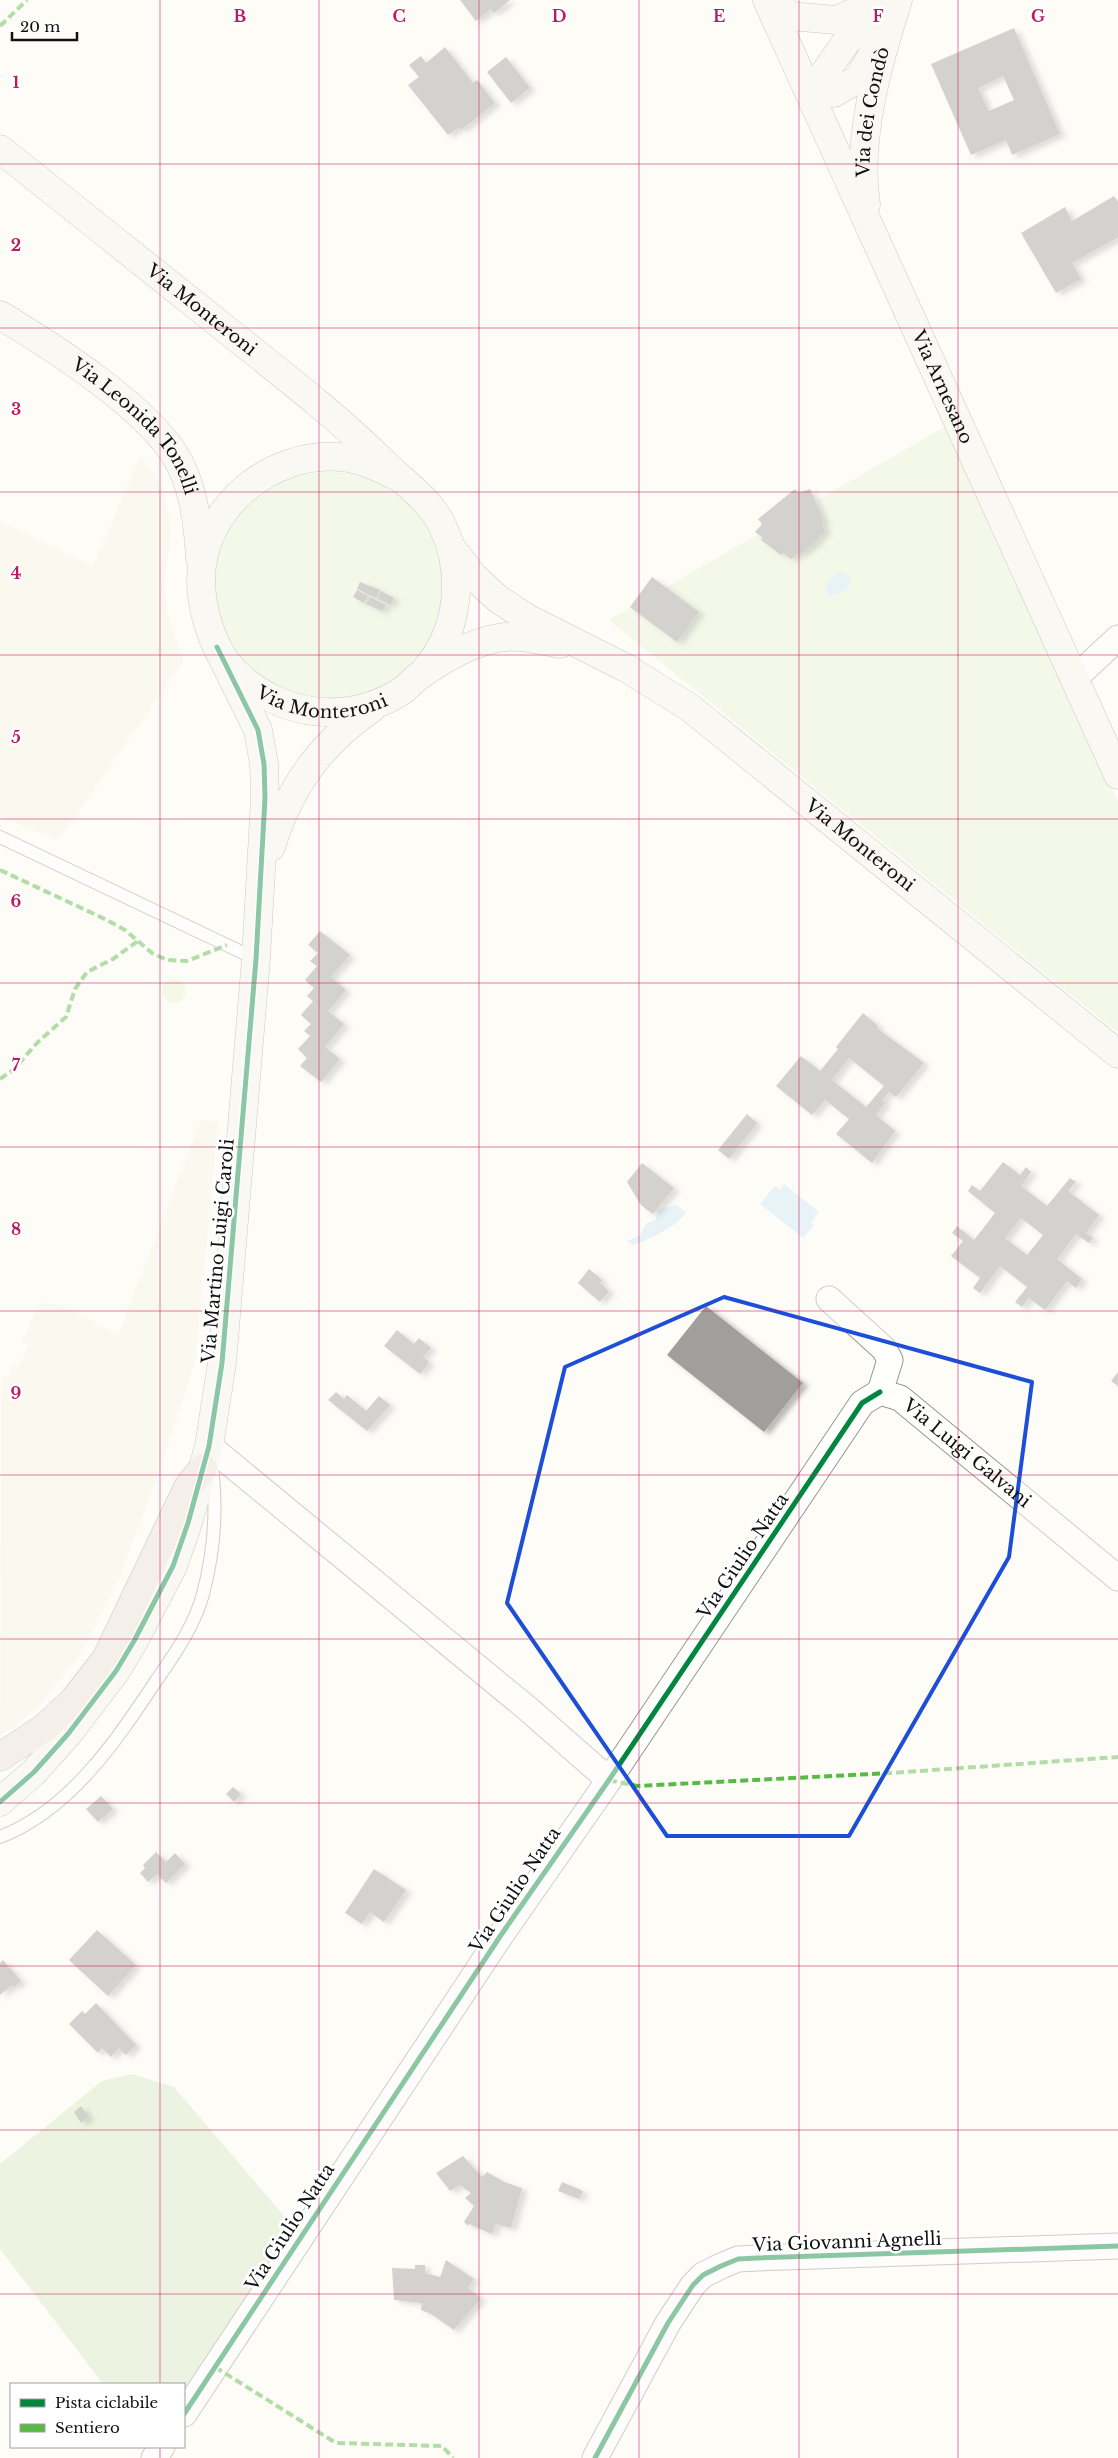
<svg xmlns="http://www.w3.org/2000/svg" width="1118" height="2458" font-family="'Libre Baskerville',serif">
<style>
.farmland{fill:#f9f7e4}
.green{fill:#e7f3d7}
.forest{fill:#d8eac5}
.water{fill:#cde8f7}
.building{fill:#a19f9c;fill-rule:evenodd;filter:url(#shadow)}
.lines{fill:none;stroke-linecap:round;stroke-linejoin:round}
.lane-casing{stroke:#979795;stroke-width:14}
.street-casing{stroke:#979795;stroke-width:27}
.secondary-casing{stroke:#8e8d8b;stroke-width:29}
.highway-casing{stroke:#858482;stroke-width:29}
.lane{stroke:#fffffe;stroke-width:12}
.street{stroke:#fffffe;stroke-width:25}
.secondary{stroke:#f6f4eb;stroke-width:28}
.highway{stroke:#eae1d8;stroke-width:28}
.quiet{stroke:#58b947;stroke-width:4;stroke-dasharray:8 4;stroke-linecap:butt}
.cycleway-casing{stroke:#fff;stroke-width:8}
.cycleway{stroke:#00873e;stroke-width:5}
.marked{fill:none;stroke:#1d4ed8;stroke-width:4;stroke-linejoin:round}
.grid{fill:none;stroke:#c2185b;stroke-width:1;stroke-opacity:0.55}
.labels{text-anchor:middle;dominant-baseline:central;stroke-width:5;stroke-linejoin:round;paint-order:stroke}
.street-label{font-size:18px;fill:#111;stroke:#fff}
.grid-label{font-size:16px;text-anchor:middle;font-weight:bold;fill:#c2185b;stroke:#fff;stroke-width:5;stroke-linejoin:round;paint-order:stroke}
</style>
<defs>
<filter id="shadow"><feDropShadow dx="5.5" dy="3" stdDeviation="2.5" flood-color="#0004"/></filter>
</defs>
<rect width="100%" height="100%" fill="#fdfcf7"/>
<!-- farmland -->
<path class="farmland" d="M 140,456 L 154,473 L 168,508 L 171,536 L 164,582 L 167,611 L 183,662 L 58,841 L 0,816 L 0,521 L 93,566 Z
M 201,1120 L 218,1121 L 195,1362 L 162,1464 L 121,1574 L 81,1654 L 39,1706 L 13,1728 L 0,1736 L 2,1375 L 10,1377 L 12,1365 L 19,1366 L 28,1345 L 22,1342 L 39,1303 L 63,1305 L 118,1335 Z"/>
<!-- green -->
<path class="green" d="M 948,425 L 1118,802 L 1118,1033 L 609,620 Z
M215 586a114 114 0 1 1 228 0a114 114 0 1 1-228 0Z
M162 991a12 12 0 1 1 24 0a12 12 0 1 1-24 0Z"/>
<!-- forest -->
<path class="forest" d="M 132,2074 L 174,2087 L 296,2230 L 184,2397 L 184,2384 L 103,2384 L 0,2249 L 0,2164 L 102,2081 Z"/>
<!-- water -->
<path class="water" d="M 844,572 L 851,578 L 847,589 L 832,596 L 828,595 L 825,584 L 836,574 Z
M 784,1184 L 819,1212 L 811,1222 L 814,1225 L 803,1238 L 760,1204 L 775,1186 L 780,1190 Z
M 677,1205 L 685,1212 C 684,1223 645,1242 633,1245 L 627,1241 L 640,1235 L 646,1224 L 655,1220 L 659,1209 Z"/>
<!-- building -->
<path class="building" d="M 460,0 L 510,0 L 494,13 L 491,9 L 476,21 Z
M 1014,28 L 1060,134 L 1012,155 L 1006,140 L 971,155 L 931,64 ZM 1003,76 L 1014,100 L 989,111 L 978,88 Z
M 445,47 L 473,83 L 477,80 L 495,103 L 461,130 L 459,127 L 448,135 L 408,85 L 419,77 L 409,65 L 421,56 L 426,63 Z
M 506,57 L 530,88 L 511,103 L 487,72 Z
M 1114,196 L 1118,202 L 1118,237 L 1072,263 L 1081,279 L 1056,293 L 1021,233 L 1065,207 L 1072,221 Z
M 795,489 L 798,493 L 810,489 L 824,521 L 822,522 L 825,532 L 818,537 L 819,539 L 801,554 L 799,553 L 791,559 L 783,553 L 781,555 L 761,540 L 762,537 L 755,532 L 762,524 L 758,519 Z
M 652,577 L 699,612 L 677,642 L 630,607 Z
M 360,582 L 380,590 L 376,598 L 357,589 Z
M 357,590 L 368,596 L 364,603 L 353,597 Z
M 381,591 L 394,598 L 390,605 L 377,598 Z
M 370,597 L 386,605 L 382,611 L 366,604 Z
M 320,931 L 350,955 L 331,977 L 346,990 L 328,1011 L 344,1024 L 325,1047 L 340,1059 L 321,1082 L 300,1066 L 307,1058 L 298,1049 L 310,1036 L 304,1031 L 311,1024 L 301,1015 L 313,1001 L 307,996 L 314,988 L 305,980 L 317,966 L 310,961 L 318,953 L 308,945 Z
M 863,1013 L 878,1026 L 877,1028 L 924,1063 L 896,1097 L 889,1092 L 882,1101 L 885,1103 L 876,1115 L 895,1131 L 872,1163 L 836,1134 L 849,1119 L 825,1100 L 812,1115 L 776,1086 L 801,1056 L 820,1071 L 838,1049 L 836,1047 ZM 849,1058 L 884,1086 L 866,1107 L 832,1080 Z
M 747,1114 L 757,1123 L 729,1159 L 718,1150 Z
M 1003,1162 L 1020,1175 L 1026,1167 L 1031,1172 L 1021,1186 L 1047,1206 L 1070,1178 L 1076,1182 L 1068,1191 L 1099,1215 L 1086,1233 L 1093,1238 L 1089,1243 L 1076,1234 L 1057,1259 L 1082,1279 L 1076,1288 L 1067,1281 L 1045,1310 L 1029,1298 L 1022,1307 L 1015,1302 L 1027,1287 L 1000,1266 L 980,1293 L 973,1288 L 980,1278 L 951,1256 L 963,1241 L 952,1233 L 957,1226 L 974,1240 L 995,1213 L 968,1191 L 972,1185 L 980,1191 ZM 1021,1218 L 1043,1235 L 1027,1255 L 1005,1238 Z
M 642,1163 L 674,1188 L 653,1214 L 641,1205 L 627,1182 Z
M 589,1269 L 602,1280 L 600,1283 L 609,1291 L 600,1302 L 578,1283 Z
M 706,1306 L 803,1383 L 764,1432 L 667,1355 Z
M 397,1330 L 414,1344 L 419,1338 L 431,1348 L 423,1357 L 429,1362 L 420,1374 L 384,1346 Z
M 1118,1372 L 1118,1386 L 1111,1381 Z
M 336,1392 L 344,1399 L 347,1395 L 366,1411 L 379,1396 L 390,1405 L 367,1431 L 328,1400 Z
M 233,1787 L 241,1794 L 234,1802 L 226,1794 Z
M 101,1796 L 113,1809 L 98,1822 L 86,1809 Z
M 156,1852 L 166,1862 L 175,1853 L 185,1864 L 166,1883 L 157,1874 L 148,1882 L 140,1873 L 145,1868 L 143,1865 Z
M 374,1869 L 406,1890 L 384,1922 L 370,1912 L 362,1924 L 345,1913 Z
M 97,1930 L 136,1965 L 108,1996 L 69,1960 Z
M 3,1960 L 21,1981 L 14,1987 L 12,1985 L 0,1995 L 0,1963 Z
M 96,2003 L 136,2045 L 126,2055 L 119,2048 L 111,2057 L 102,2048 L 98,2053 L 69,2024 L 82,2011 L 85,2014 Z
M 81,2106 L 89,2117 L 81,2123 L 74,2112 Z
M 463,2156 L 482,2177 L 487,2172 L 504,2182 L 522,2188 L 511,2228 L 496,2224 L 492,2234 L 469,2224 L 468,2226 L 464,2222 L 474,2206 L 465,2198 L 471,2193 L 460,2185 L 450,2191 L 436,2173 Z
M 562,2182 L 583,2191 L 579,2199 L 558,2191 Z
M 446,2260 L 474,2279 L 468,2288 L 481,2298 L 454,2330 L 431,2314 L 421,2310 L 422,2303 L 394,2300 L 392,2268 L 415,2269 L 415,2265 L 425,2265 L 425,2273 L 440,2277 Z"/>
<g class="lines">
<defs>
<path id="lane" d="M 0,837 L 256,959
M 0,1837 C 70,1810 116,1741 156,1681 C 174,1655 195,1625 203,1594 C 214,1553 217,1508 212,1466"/>
<g id="street">
<path d="M 1075,678 L 1118,638"/>
<path id="s1" d="M 829,1299 L 884,1349 L 890,1360 L 880,1392 L 900,1398 L 1118,1578"/>
<path d="M 209,1446 L 528,1709 L 609,1780"/>
<path d="M 184,2414 L 501,1935 L 609,1780 L 862,1403 L 880,1392"/>
<path d="M 154,2458 L 162,2447"/>
<path d="M 595,2458 L 668,2323 L 693,2285 L 703,2275 L 721,2266 L 738,2259 L 757,2258 L 1118,2246"/>
</g>
<g id="secondary">
<path id="s2" d="M 767,0 L 1118,775"/>
<path d="M 775,0 L 790,16 L 836,20 L 882,1"/>
<path d="M 810,94 L 834,93 L 858,79 L 875,50"/>
<path d="M 810,94 L 846,42 L 892,0"/>
<path id="s3" d="M 0,149 C 73,207 145,265 218,323 C 274,368 331,411 382,461 C 404,483 430,499 443,527 C 465,574 459,630 426,669"/>
<path id="s4" d="M 866,205 C 856,139 878,63 898,0"/>
<path id="s5" d="M 0,315 C 53,347 138,401 173,452 C 193,482 198,522 200,558"/>
<path id="s6" d="M 398,477 C 380,468 362,459 341,457 C 271,451 202,507 201,579 C 201,602 207,625 216,645 C 227,669 250,688 273,699 C 314,719 363,716 402,691 C 408,686 413,681 419,676 C 441,660 467,645 493,639 C 516,633 538,640 560,644"/>
<path id="s7" d="M 451,547 L 474,577 L 498,599 L 527,618 L 626,668 L 689,707 L 1118,1054"/>
<path d="M 271,847 C 289,788 320,744 371,709"/>
<path d="M 0,1802 L 34,1772 L 68,1734 L 116,1671 L 134,1641 L 173,1566 L 188,1523 L 209,1446 L 222,1363 L 256,959 L 265,798 L 264,764 L 258,730 L 217,647"/>
</g>
<path id="highway" d="M 0,1757 L 44,1728 L 74,1700 L 106,1659 L 188,1487 L 203,1468"/>
</defs>
<!-- lane casing -->
<use href="#lane" class="lane-casing"/>
<!-- street casing -->
<use href="#street" class="street-casing"/>
<!-- secondary casing -->
<use href="#secondary" class="secondary-casing"/>
<!-- highway casing -->
<use href="#highway" class="highway-casing"/>
<!-- lane -->
<use href="#lane" class="lane"/>
<!-- street -->
<use href="#street" class="street"/>
<!-- secondary -->
<use href="#secondary" class="secondary"/>
<!-- highway -->
<use href="#highway" class="highway"/>
<!-- quiet -->
<path class="quiet" d="M 0,26 L 27,0
M 0,870 L 107,920 L 125,930 L 152,953 L 167,960 L 187,961 L 227,945
M 0,1079 L 14,1069 L 38,1042 L 66,1017 L 75,989 L 87,972 L 113,959 L 138,941
M 609,1780 L 637,1786 L 891,1773 L 1118,1757
M 215,2367 L 336,2443 L 442,2446 L 453,2458"/>
<defs>
<path id="cycleway" d="M 0,1802 L 34,1772 L 68,1734 L 116,1671 L 134,1641 L 173,1566 L 188,1523 L 209,1446 L 222,1363 L 256,959 L 265,798 L 264,764 L 258,730 L 217,647
M 184,2414 L 501,1935 L 609,1780 L 862,1403 L 880,1392
M 595,2458 L 668,2323 L 693,2285 L 703,2275 L 721,2266 L 738,2259 L 757,2258 L 1118,2246"/>
</defs>
<!-- cycleway casing -->
<use href="#cycleway" class="cycleway-casing"/>
<!-- cycleway -->
<use href="#cycleway" class="cycleway"/>
</g>
<!-- marked area -->
<path d="M0 0H1118V2458H0ZM 724,1297 L 1032,1382 L 1009,1557 L 849,1836 L 667,1836 L 507,1603 L 565,1367 Z" fill="#fdfcf7" fill-opacity=".55" fill-rule="evenodd"/>
<path class="marked" d="M 724,1297 L 1032,1382 L 1009,1557 L 849,1836 L 667,1836 L 507,1603 L 565,1367 Z"/>
<!-- grid -->
<path class="grid" d="M 160,0 L 160,2384M 319,0 L 319,2458M 479,0 L 479,2458M 639,0 L 639,2458M 799,0 L 799,2458M 958,0 L 958,2458M 0,164 L 1118,164M 0,328 L 1118,328M 0,492 L 1118,492M 0,655 L 1118,655M 0,819 L 1118,819M 0,983 L 1118,983M 0,1147 L 1118,1147M 0,1311 L 1118,1311M 0,1475 L 1118,1475M 0,1639 L 1118,1639M 0,1803 L 1118,1803M 0,1966 L 1118,1966M 0,2130 L 1118,2130M 0,2294 L 1118,2294M 160,2447 L 160,2458"/>
<g class="labels">
<!-- street labels -->
<g class="street-label">
<text stroke="none"><textPath href="#s4" startOffset="94">Via dei Condò</textPath></text>
<text stroke="none"><textPath href="#s3" startOffset="258">Via Monteroni</textPath></text>
<text stroke="none"><textPath href="#s2" startOffset="425">Via Arnesano</textPath></text>
<text stroke="none"><textPath href="#s5" startOffset="178">Via Leonida Tonelli</textPath></text>
<text stroke="none"><textPath href="#s6" startOffset="466">Via Monteroni</textPath></text>
<text stroke="none"><textPath href="#s7" startOffset="510">Via Monteroni</textPath></text>
<text transform="translate(218 1251) rotate(-85)">Via Martino Luigi Caroli</text>
<text stroke="none"><textPath href="#s1" startOffset="228">Via Luigi Galvani</textPath></text>
<text transform="translate(743 1556) rotate(-56)">Via Giulio Natta</text>
<text transform="translate(515 1890) rotate(-56)">Via Giulio Natta</text>
<text transform="translate(290 2227) rotate(-57)">Via Giulio Natta</text>
<text transform="translate(847 2242) rotate(-2)">Via Giovanni Agnelli</text>
</g>
</g>
<g class="grid-label">
<text x="240" y="22">B</text>
<text x="399" y="22">C</text>
<text x="559" y="22">D</text>
<text x="719" y="22">E</text>
<text x="878" y="22">F</text>
<text x="1038" y="22">G</text>
<text x="16" y="88">1</text>
<text x="16" y="251">2</text>
<text x="16" y="415">3</text>
<text x="16" y="579">4</text>
<text x="16" y="743">5</text>
<text x="16" y="907">6</text>
<text x="16" y="1071">7</text>
<text x="16" y="1235">8</text>
<text x="16" y="1399">9</text>
</g>
<!-- legend -->
<rect x="10" y="2383" width="175" height="65" fill="#ffffff" stroke="#a0a0a0"/>
<rect x="20" y="2399" width="25" height="8" fill="#00873e" stroke="#a0a0a0"/>
<text x="55" y="2408" font-size="15" fill="#111111">Pista ciclabile</text>
<rect x="20" y="2424" width="25" height="8" fill="#58b947" stroke="#a0a0a0"/>
<text x="55" y="2433" font-size="15" fill="#111111">Sentiero</text>
<!-- scale -->
<path d="M12 32v8h65v-8" fill="none" stroke="#111111" stroke-width="2.5"/>
<text x="20" y="32" font-size="15" fill="#111111" stroke="#ffffff" stroke-width="4" paint-order="stroke">20 m</text>
</svg>
